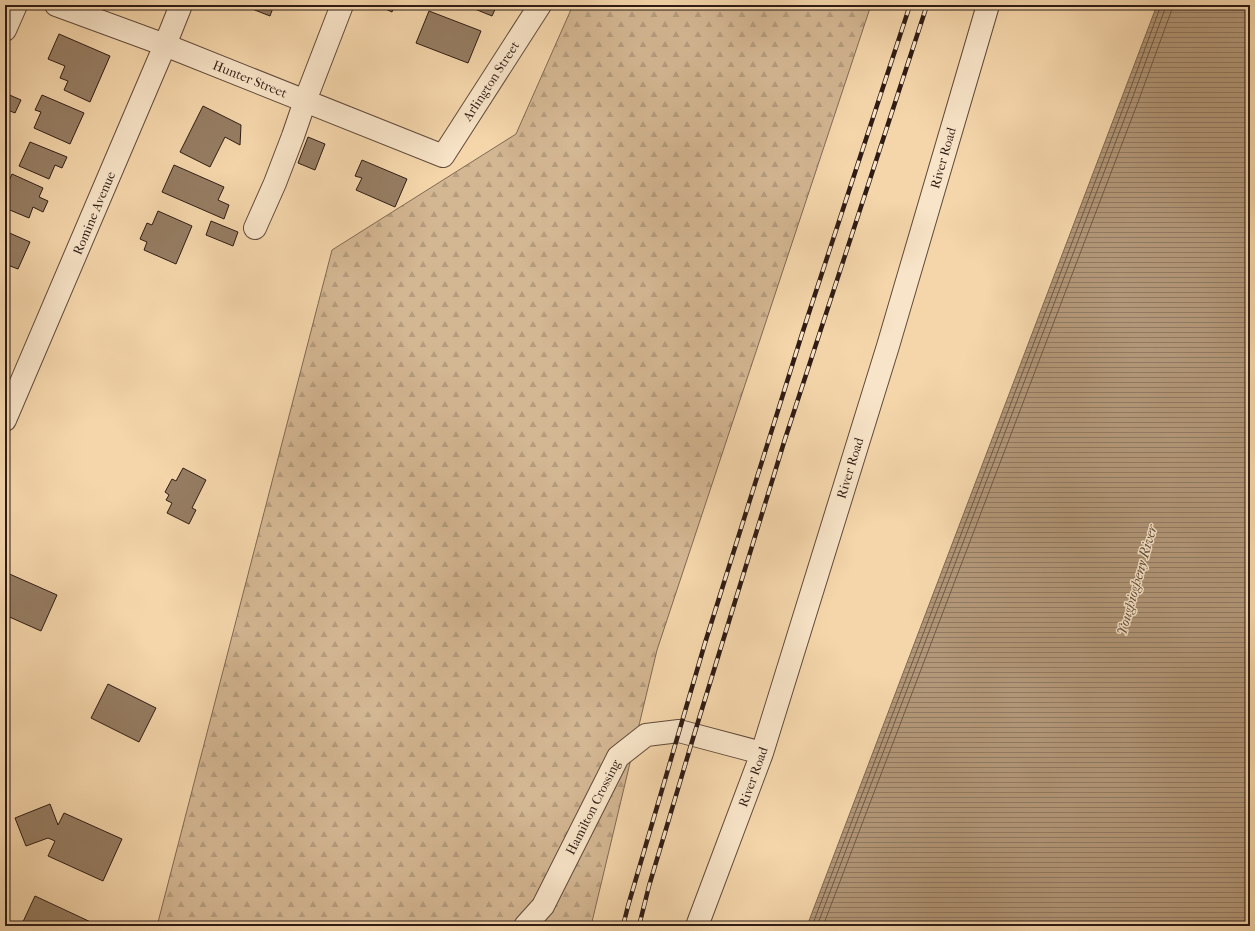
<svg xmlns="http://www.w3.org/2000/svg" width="1255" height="931" font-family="'IM FELL French Canon',serif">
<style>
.forest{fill:url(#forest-firs);stroke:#816954}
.water{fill:url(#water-rules);stroke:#7e6650}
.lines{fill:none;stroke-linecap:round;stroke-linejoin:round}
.shore{stroke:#705a46;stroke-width:1}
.building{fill:#967d63;stroke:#2f1c15}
.minor-casing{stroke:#604a3a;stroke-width:24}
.minor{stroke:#f8e4c8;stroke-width:22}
.rail-casing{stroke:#2f1c15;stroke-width:4.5}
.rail{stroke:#f8e4c8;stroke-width:3;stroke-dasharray:9;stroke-linecap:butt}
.labels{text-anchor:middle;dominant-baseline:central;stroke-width:3;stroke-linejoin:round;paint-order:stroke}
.street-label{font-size:13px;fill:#2f1c15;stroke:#f8e4c8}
.water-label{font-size:14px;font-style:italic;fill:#5d4738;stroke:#f8e4c8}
</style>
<defs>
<pattern id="forest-firs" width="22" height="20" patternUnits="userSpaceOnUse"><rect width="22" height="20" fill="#d3b692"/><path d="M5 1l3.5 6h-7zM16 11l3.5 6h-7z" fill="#b59c7d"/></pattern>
<pattern id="water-rules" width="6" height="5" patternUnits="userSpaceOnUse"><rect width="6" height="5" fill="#b29778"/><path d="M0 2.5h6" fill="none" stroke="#917a61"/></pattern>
</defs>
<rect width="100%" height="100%" fill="#f5d6ab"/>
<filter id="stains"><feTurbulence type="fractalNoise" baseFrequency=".005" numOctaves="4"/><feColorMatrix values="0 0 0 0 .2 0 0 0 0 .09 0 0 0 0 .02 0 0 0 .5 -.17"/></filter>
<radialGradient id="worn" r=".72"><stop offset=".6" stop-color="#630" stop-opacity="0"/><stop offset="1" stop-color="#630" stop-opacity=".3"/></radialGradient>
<!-- forest -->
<path class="forest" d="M 573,5 L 871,5 L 657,650 L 591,926 L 157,926 L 332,250 L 516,134 Z"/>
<!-- water -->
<path class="water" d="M 1157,5 L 1250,5 L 1250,926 L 807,926 Z"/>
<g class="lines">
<!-- shore -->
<path class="shore" d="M 812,926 L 1127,98 L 1161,5
M 817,926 L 1132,99 L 1165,9 L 1166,5
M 823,926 L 1138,102 L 1171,12 L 1172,5"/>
</g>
<!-- building -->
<path class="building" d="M 242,5 L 274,5 L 270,16 Z
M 377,5 L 395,5 L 392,12 Z
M 465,5 L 497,5 L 492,16 Z
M 429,11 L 481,31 L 468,63 L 416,43 Z
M 59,34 L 110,56 L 90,102 L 64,90 L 68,81 L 60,78 L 65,66 L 48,59 Z
M 5,93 L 21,100 L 15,113 L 5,109 Z
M 42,95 L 84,113 L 70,144 L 34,128 L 41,112 L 35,110 Z
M 203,106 L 241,125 L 240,145 L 225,137 L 210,167 L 180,152 Z
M 308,137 L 325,144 L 315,170 L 298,163 Z
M 30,142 L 67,157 L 62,168 L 55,165 L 49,179 L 19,166 Z
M 362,160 L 407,179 L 395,207 L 356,190 L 362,178 L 355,176 Z
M 174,165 L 224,187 L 218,200 L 229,205 L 224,219 L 162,192 Z
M 12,174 L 43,188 L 39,197 L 48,201 L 43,212 L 33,207 L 29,218 L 5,208 L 5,190 Z
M 158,211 L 192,226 L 176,264 L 144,250 L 147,242 L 140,239 L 147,223 L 152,225 Z
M 211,221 L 238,232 L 233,246 L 206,235 Z
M 5,231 L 30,242 L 18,269 L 5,264 Z
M 183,468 L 206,480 L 192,508 L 196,510 L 189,524 L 167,513 L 172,503 L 166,500 L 169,495 L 165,492 L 172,479 L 176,481 Z
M 5,572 L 57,595 L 41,631 L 5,615 Z
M 108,684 L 156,708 L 139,742 L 91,718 Z
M 50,804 L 58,825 L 64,813 L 122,839 L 103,881 L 48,856 L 55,841 L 48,838 L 26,846 L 15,818 Z
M 35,896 L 95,924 L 94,926 L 21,926 Z"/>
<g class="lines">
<defs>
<path id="minor" d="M 56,5 L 165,45 L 443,156 L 540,5
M 5,30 L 16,5
M 255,228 L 275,183 L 293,136 L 305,101 L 342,5
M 5,420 L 165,45 L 181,5
M 525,926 L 543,906 L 618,757 L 646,735 L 679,731 L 762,753
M 697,926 L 762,753 L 888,346 L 988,5"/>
</defs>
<!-- minor casing -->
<use href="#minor" class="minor-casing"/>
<!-- minor -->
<use href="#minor" class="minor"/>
<defs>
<path id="rail" d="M 623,926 L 628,906 L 705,643 L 802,334 L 910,5
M 639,926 L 649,886 L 694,735 L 785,439 L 927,5"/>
</defs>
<!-- rail casing -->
<use href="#rail" class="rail-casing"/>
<!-- rail -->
<use href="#rail" class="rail"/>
</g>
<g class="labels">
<!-- street labels -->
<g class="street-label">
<text transform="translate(250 79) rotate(22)">Hunter Street</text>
<text transform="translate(491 81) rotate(-57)">Arlington Street</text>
<text transform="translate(943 158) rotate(-74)">River Road</text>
<text transform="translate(94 213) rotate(-67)">Romine Avenue</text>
<text transform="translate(850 468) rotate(-73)">River Road</text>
<text transform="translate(753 777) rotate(-70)">River Road</text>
<text transform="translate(593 807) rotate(-63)">Hamilton Crossing</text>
</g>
<!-- water labels -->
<g class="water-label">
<text transform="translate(1137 580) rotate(-74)">Youghiogheny River</text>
</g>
</g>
<!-- margin -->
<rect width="1255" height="931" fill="none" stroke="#f5d6ab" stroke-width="20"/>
<rect x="6" y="6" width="1243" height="919" fill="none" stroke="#2f1c15" stroke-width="2"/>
<rect x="10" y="10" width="1235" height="911" fill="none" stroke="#2f1c15"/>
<rect width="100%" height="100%" filter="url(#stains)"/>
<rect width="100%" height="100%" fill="url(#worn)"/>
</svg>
